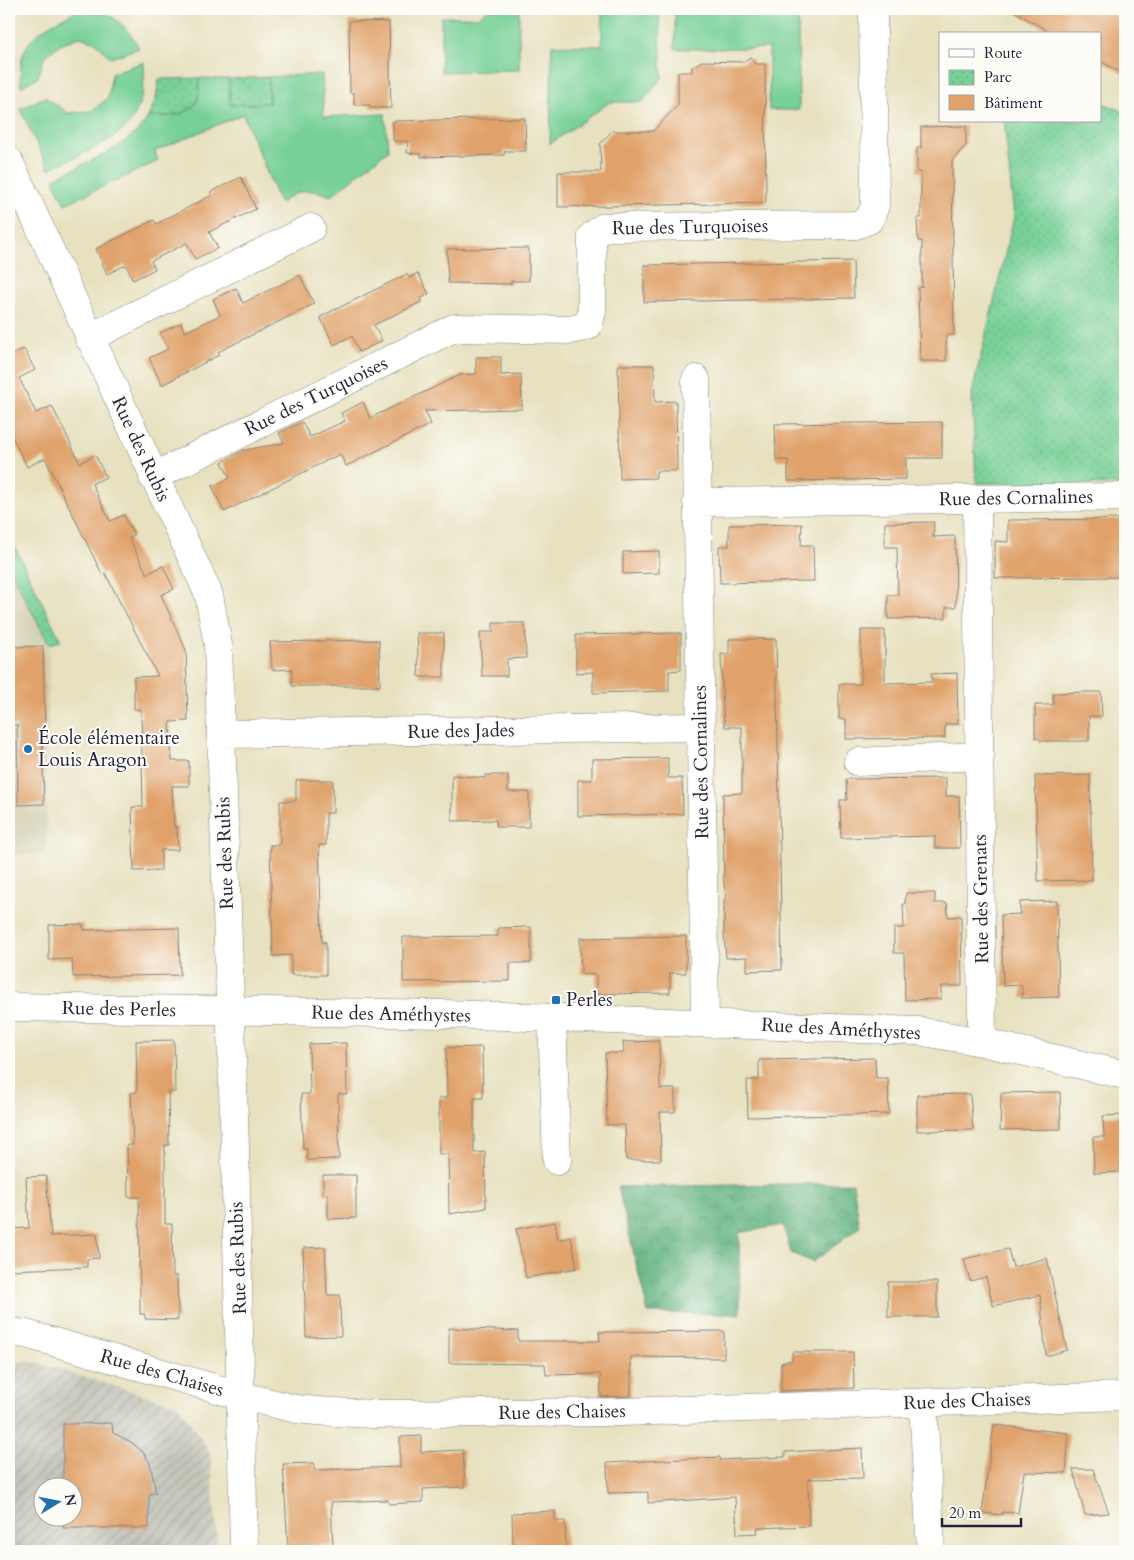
<svg xmlns="http://www.w3.org/2000/svg" width="1134" height="1560" font-family="Cardo,serif">
<style>
.built{fill:#d5d1b3}
.industrial{fill:url(#industrial-furrows);fill-rule:evenodd}
.green{fill:#77d096;stroke:#4c7968}
.forest{fill:url(#forest-crowns);stroke:#426a5d}
.park{fill:url(#park-dots);stroke:#4c7968}
.building{fill:#e0a26a}
.lines{fill:none;stroke-linecap:round;stroke-linejoin:round}
.minor-casing{stroke:#84827d;stroke-width:29}
.minor{stroke:#fff;stroke-width:28}
.poi-dot{fill:#1f6fb2;stroke:#fdfcf7;stroke-width:2}
.labels{text-anchor:middle;dominant-baseline:central;stroke-width:4;stroke-linejoin:round;paint-order:stroke}
.street-label{font-size:19px;fill:#22223b;stroke:#fdfcf7}
.poi-label{font-size:19px;fill:#22223b;stroke:#fdfcf7;text-anchor:start}
</style>
<defs>
<pattern id="industrial-furrows" width="10" height="10" patternUnits="userSpaceOnUse" patternTransform="scale(1.25)"><rect width="10" height="10" fill="#c4c5b9"/><path d="M-1 1l2-2M0 10L10 0M9 11l2-2" fill="none" stroke="#a8a9a0"/></pattern>
<pattern id="forest-crowns" width="20" height="18" patternUnits="userSpaceOnUse" patternTransform="scale(1.25)"><rect width="20" height="18" fill="#61b27f"/><path d="M2 6a3 3 0 1 1 6 0M12 15a3 3 0 1 1 6 0" fill="none" stroke="#509069"/></pattern>
<pattern id="park-dots" width="8" height="8" patternUnits="userSpaceOnUse" patternTransform="scale(1.25)"><rect width="8" height="8" fill="#77d096"/><path d="M2 2h.1M6 6h.1" fill="none" stroke="#67b282" stroke-width="1.8" stroke-linecap="round"/></pattern>
</defs>
<rect width="100%" height="100%" fill="#fdfcf7"/>
<filter id="ink" filterUnits="userSpaceOnUse"><feTurbulence type="fractalNoise" baseFrequency=".02" numOctaves="2"/><feDisplacementMap in="SourceGraphic" scale="10" xChannelSelector="R" yChannelSelector="G"/><feConvolveMatrix kernelMatrix="1 2 1 2 8 2 1 2 1" color-interpolation-filters="sRGB"/></filter>
<filter id="wash" filterUnits="userSpaceOnUse"><feTurbulence type="fractalNoise" baseFrequency=".0096" numOctaves="4" result="noise"/><feDisplacementMap in="SourceGraphic" scale="20" xChannelSelector="R" yChannelSelector="G"/><feGaussianBlur stdDeviation="1.12" result="paint"/><feColorMatrix in="noise" values="0 0 0 0 0 0 0 0 0 0 0 0 0 0 0 0 0 1.4 0 .05"/><feComposite in="paint" operator="in"/></filter>
<g filter="url(#wash)">
<rect width="100%" height="100%" fill="#e7e1bf"/>
<!-- built -->
<path class="built" d="M 9,568 L 49,644 L 46,854 L 9,855 Z"/>
<!-- industrial -->
<path class="industrial" d="M 9,1360 L 34,1362 L 178,1405 L 210,1452 L 218,1551 L 9,1551 ZM 42,1488 L 72,1488 L 72,1518 L 42,1518 Z"/>
<!-- green -->
<path class="green" d="M 81,9 C 109,9 126,24 139,48 L 111,58 L 94,41 L 79,37 L 60,44 L 44,58 L 38,77 L 21,87 C 21,79 20,70 21,63 C 25,33 58,20 81,9 Z
M 489,9 L 519,9 L 519,70 L 441,72 L 441,17 L 478,17 Z
M 602,9 L 659,9 L 662,78 L 642,102 L 610,102 L 550,144 L 552,45 L 602,46 Z
M 675,9 L 798,9 L 799,110 L 769,110 L 769,48 L 675,49 Z
M 144,62 C 145,81 143,104 131,121 C 117,141 71,158 49,169 L 20,109 L 45,97 L 68,113 L 92,111 L 108,98 L 112,73 Z
M 322,74 L 324,117 L 385,114 L 388,150 L 331,196 C 310,188 298,188 280,204 L 243,114 L 155,151 L 158,161 L 65,204 L 55,184 L 55,178 C 84,163 133,146 148,117 L 176,115 L 198,99 L 199,78 L 229,79 L 230,105 L 269,103 L 268,77 Z"/>
<!-- forest -->
<path class="forest" d="M 853,1183 L 860,1227 L 813,1262 L 791,1253 L 783,1225 L 739,1233 L 740,1314 L 648,1313 L 618,1187 Z"/>
<!-- park -->
<path class="park" d="M 268,77 L 269,103 L 230,105 L 229,79 Z
M 199,78 C 198,84 200,92 198,98 C 192,118 165,116 148,117 L 156,99 L 159,79 Z
M 1100,102 L 1125,112 L 1125,485 L 976,483 L 972,393 L 1014,217 L 1004,121 L 1100,121 Z
M 9,535 L 61,641 L 49,644 L 9,568 Z"/>
<g id="blocks">
<!-- building -->
<path class="building" d="M 1010,9 L 1125,9 L 1125,75 L 1100,61 L 1100,34 L 1053,34 Z
M 349,21 L 389,22 L 391,108 L 370,108 L 370,105 L 354,105 L 354,93 L 350,93 Z
M 750,57 L 755,64 L 765,64 L 766,203 L 558,207 L 558,172 L 601,172 L 600,144 L 612,131 L 653,131 L 678,105 L 678,72 L 692,72 L 692,67 L 702,61 L 744,62 Z
M 525,118 L 526,151 L 505,151 L 504,155 L 421,157 L 421,154 L 407,153 L 408,141 L 393,141 L 393,121 Z
M 966,126 L 966,145 L 952,161 L 954,335 L 946,335 L 946,361 L 920,361 L 918,288 L 922,287 L 922,241 L 918,241 L 917,218 L 921,218 L 921,172 L 917,172 L 917,148 L 921,148 L 921,127 Z
M 241,177 L 256,209 L 209,232 L 218,248 L 195,259 L 187,243 L 151,261 L 155,269 L 133,280 L 126,265 L 107,274 L 96,249 L 154,220 L 156,224 L 212,195 L 210,192 Z
M 529,248 L 529,281 L 511,281 L 511,284 L 448,283 L 447,249 Z
M 853,261 L 854,298 L 644,302 L 644,265 Z
M 418,273 L 429,294 L 420,299 L 421,302 L 374,325 L 382,341 L 359,352 L 352,336 L 334,345 L 320,317 L 407,274 L 409,278 Z
M 300,275 L 314,304 L 218,352 L 219,355 L 162,385 L 149,358 L 168,349 L 160,333 L 181,323 L 185,332 L 220,315 L 213,299 L 236,288 L 243,303 Z
M 24,349 L 35,370 L 19,378 L 36,413 L 52,406 L 80,463 L 95,455 L 106,477 L 92,484 L 110,521 L 124,515 L 134,535 L 129,538 L 147,574 L 163,566 L 174,589 L 161,595 L 186,650 L 188,721 L 170,722 L 172,761 L 189,761 L 189,786 L 172,786 L 174,827 L 177,827 L 178,850 L 161,850 L 161,870 L 134,871 L 133,840 L 132,807 L 143,807 L 141,710 L 134,709 L 134,677 L 158,676 L 105,573 L 102,574 L 45,458 L 27,467 L 9,430 L 9,356 Z
M 476,357 L 501,357 L 501,375 L 521,374 L 522,409 L 425,411 L 431,424 L 346,466 L 340,454 L 224,512 L 212,486 L 230,478 L 222,462 L 244,450 L 284,443 L 279,433 L 302,422 L 310,437 L 345,421 L 341,413 L 363,402 L 370,418 L 460,375 L 476,374 Z
M 618,365 L 654,365 L 655,402 L 676,401 L 677,471 L 656,471 L 656,478 L 620,479 Z
M 942,422 L 942,458 L 906,458 L 906,479 L 788,481 L 788,460 L 776,460 L 775,424 Z
M 1125,519 L 1125,577 L 995,578 L 995,541 L 1008,542 L 1008,520 Z
M 934,522 L 933,537 L 955,536 L 956,607 L 946,607 L 946,618 L 888,619 L 888,595 L 898,595 L 897,547 L 885,547 L 885,523 Z
M 802,524 L 801,545 L 813,545 L 814,581 L 720,583 L 719,546 L 729,546 L 729,525 Z
M 659,551 L 659,573 L 623,574 L 623,552 Z
M 493,623 L 525,623 L 526,658 L 507,659 L 507,676 L 482,676 L 480,632 L 493,632 Z
M 861,630 L 885,630 L 885,683 L 932,682 L 931,674 L 957,673 L 958,724 L 945,724 L 945,738 L 846,739 L 846,719 L 839,719 L 839,684 L 861,684 Z
M 417,633 L 444,633 L 444,677 L 419,677 Z
M 681,633 L 681,670 L 669,671 L 669,691 L 593,693 L 593,672 L 576,673 L 576,635 Z
M 729,639 L 776,639 L 782,970 L 747,971 L 747,957 L 726,958 L 724,934 L 724,899 L 726,899 L 724,884 L 723,794 L 742,793 L 742,727 L 725,727 L 723,712 L 721,654 L 729,654 Z
M 379,640 L 380,686 L 292,686 L 292,669 L 272,670 L 270,642 Z
M 43,646 L 45,725 L 42,725 L 44,804 L 18,805 L 17,725 L 9,725 L 9,647 Z
M 1089,692 L 1101,692 L 1102,716 L 1089,716 L 1089,741 L 1040,741 L 1039,738 L 1035,738 L 1035,705 L 1053,705 L 1053,693 Z
M 668,758 L 668,778 L 682,778 L 683,814 L 578,816 L 578,780 L 592,780 L 592,759 Z
M 452,775 L 485,778 L 485,775 L 508,775 L 508,792 L 529,792 L 529,827 L 497,827 L 496,820 L 452,821 Z
M 1090,775 L 1092,880 L 1038,881 L 1035,776 Z
M 946,778 L 946,796 L 959,796 L 960,848 L 935,848 L 935,836 L 841,838 L 840,800 L 847,800 L 846,779 Z
M 296,780 L 333,780 L 333,813 L 326,813 L 326,845 L 319,845 L 322,942 L 326,942 L 326,975 L 291,975 L 291,955 L 273,956 L 270,845 L 280,845 L 280,801 L 296,801 Z
M 906,893 L 935,893 L 935,903 L 947,903 L 948,917 L 961,916 L 962,986 L 941,986 L 941,999 L 905,1000 L 904,953 L 894,953 L 894,928 L 904,928 L 903,904 L 905,904 Z
M 1057,901 L 1059,997 L 1022,998 L 1022,985 L 1003,986 L 1001,915 L 1020,914 L 1020,902 Z
M 83,924 L 84,930 L 179,928 L 180,975 L 73,977 L 72,959 L 49,960 L 49,925 Z
M 531,927 L 531,963 L 510,963 L 510,981 L 403,982 L 403,937 L 498,936 L 498,928 Z
M 686,936 L 686,973 L 670,973 L 670,993 L 596,994 L 596,975 L 581,974 L 580,938 Z
M 174,1040 L 175,1092 L 168,1092 L 169,1145 L 165,1145 L 165,1224 L 172,1224 L 173,1276 L 177,1276 L 178,1320 L 145,1319 L 145,1314 L 140,1314 L 139,1197 L 128,1197 L 127,1145 L 133,1145 L 131,1093 L 137,1092 L 136,1041 Z
M 659,1041 L 660,1089 L 675,1089 L 675,1112 L 660,1112 L 661,1160 L 626,1160 L 625,1125 L 607,1125 L 605,1053 L 624,1053 L 623,1042 Z
M 346,1043 L 347,1094 L 338,1094 L 339,1159 L 307,1160 L 307,1149 L 303,1149 L 301,1094 L 310,1094 L 309,1044 Z
M 482,1047 L 483,1098 L 474,1098 L 474,1153 L 485,1152 L 486,1208 L 449,1214 L 448,1154 L 439,1154 L 439,1098 L 447,1098 L 446,1048 Z
M 875,1058 L 876,1078 L 888,1078 L 889,1114 L 748,1117 L 747,1080 L 759,1080 L 759,1060 Z
M 1060,1092 L 1061,1129 L 1000,1130 L 1001,1093 Z
M 970,1094 L 973,1130 L 917,1131 L 917,1095 Z
M 1125,1115 L 1125,1172 L 1094,1173 L 1093,1137 L 1104,1137 L 1103,1116 Z
M 323,1175 L 356,1175 L 356,1218 L 328,1219 L 328,1195 L 323,1194 Z
M 46,1176 L 51,1236 L 97,1234 L 99,1258 L 87,1259 L 87,1267 L 9,1270 L 9,1229 L 29,1228 L 26,1177 Z
M 555,1222 L 558,1240 L 571,1237 L 577,1268 L 526,1278 L 516,1229 Z
M 325,1247 L 327,1295 L 340,1295 L 341,1336 L 306,1337 L 303,1248 Z
M 1008,1249 L 1013,1267 L 1047,1258 L 1067,1350 L 1046,1356 L 1040,1295 L 993,1306 L 986,1277 L 970,1281 L 964,1259 Z
M 888,1282 L 937,1282 L 937,1317 L 888,1317 Z
M 449,1328 L 518,1331 L 518,1341 L 600,1341 L 599,1332 L 724,1331 L 724,1358 L 631,1357 L 631,1396 L 601,1397 L 600,1374 L 546,1375 L 545,1364 L 449,1363 Z
M 792,1352 L 853,1352 L 854,1388 L 781,1391 L 781,1363 L 792,1360 Z
M 112,1423 L 113,1433 L 131,1442 L 143,1452 L 150,1463 L 156,1493 L 149,1494 L 149,1528 L 63,1528 L 63,1518 L 72,1518 L 72,1488 L 63,1488 L 63,1424 Z
M 994,1425 L 1069,1433 L 1066,1473 L 1024,1472 L 1018,1513 L 1002,1512 L 1002,1515 L 982,1513 Z
M 421,1436 L 421,1452 L 463,1450 L 465,1487 L 423,1489 L 423,1502 L 389,1504 L 388,1500 L 331,1502 L 333,1545 L 288,1547 L 283,1464 L 314,1463 L 314,1470 L 400,1467 L 400,1437 Z
M 862,1448 L 863,1478 L 808,1479 L 809,1526 L 757,1528 L 758,1533 L 737,1534 L 735,1497 L 648,1503 L 648,1492 L 608,1493 L 607,1463 L 720,1457 L 720,1460 L 785,1457 L 785,1452 Z
M 1073,1469 L 1093,1469 L 1109,1513 L 1085,1515 Z
M 555,1511 L 555,1521 L 565,1521 L 566,1551 L 513,1551 L 512,1513 Z"/>
</g>
</g>
<g filter="url(#ink)">
<use href="#blocks" fill-opacity="0" stroke="#84827d" stroke-width="1"/>
<g class="lines">
<defs>
<path id="minor" d="M 9,161 L 209,595 L 218,645 L 235,1148 L 244,1551
M 89,338 L 311,228
M 696,379 L 705,1023
M 153,477 L 454,328 L 570,330 L 588,326 L 592,311 L 592,236 L 604,227 L 856,225 L 869,220 L 875,206 L 873,9
M 977,499 L 982,1042
M 697,502 L 1125,497
M 221,734 L 700,727
M 858,762 L 980,756
M 9,1007 L 446,1014 L 918,1031 L 982,1042 L 1125,1075
M 552,1018 L 557,1161
M 9,1332 L 26,1334 L 242,1396 L 296,1409 L 317,1411 L 373,1414 L 621,1412 L 1125,1396
M 923,1403 L 931,1551"/>
</defs>
<!-- minor casing -->
<use href="#minor" class="minor-casing"/>
<!-- minor -->
<use href="#minor" class="minor"/>
</g>
</g>
<!-- markers -->
<g class="poi-dot">
<circle cx="28" cy="749" r="5"/>
<rect x="551" y="995" width="10" height="10" rx="2.5"/>
</g>
<g class="labels">
<!-- street labels -->
<g class="street-label">
<text transform="translate(690 227) rotate(-1)">Rue des Turquoises</text>
<text transform="translate(316 396) rotate(-26)">Rue des Turquoises</text>
<text transform="translate(141 449) rotate(65)">Rue des Rubis</text>
<text transform="translate(1016 498) rotate(-1)">Rue des Cornalines</text>
<text transform="translate(461 731) rotate(-1)">Rue des Jades</text>
<text transform="translate(701 762) rotate(-91)">Rue des Cornalines</text>
<text transform="translate(225 853) rotate(-92)">Rue des Rubis</text>
<text transform="translate(981 899) rotate(-91)">Rue des Grenats</text>
<text transform="translate(119 1009) rotate(1)">Rue des Perles</text>
<text transform="translate(391 1014) rotate(1)">Rue des Améthystes</text>
<text transform="translate(841 1029) rotate(3)">Rue des Améthystes</text>
<text transform="translate(238 1258) rotate(-92)">Rue des Rubis</text>
<text transform="translate(162 1373) rotate(16)">Rue des Chaises</text>
<text transform="translate(967 1401) rotate(-2)">Rue des Chaises</text>
<text transform="translate(562 1412) rotate(-1)">Rue des Chaises</text>
</g>
<!-- poi labels -->
<g class="poi-label">
<text x="38" y="738">École élémentaire<tspan x="38" dy="22">Louis Aragon</tspan></text>
<text x="566" y="1000">Perles</text>
</g>
</g>
<!-- margin -->
<rect width="1134" height="1560" fill="none" stroke="#fdfcf7" stroke-width="30"/>
<!-- legend -->
<rect x="939" y="32" width="162" height="90" fill="#fdfcf7" stroke="#a5a5ac"/>
<rect x="949" y="49" width="25" height="8" fill="#ffffff" stroke="#a5a5ac"/>
<text x="984" y="58" font-size="15" fill="#22223b">Route</text>
<rect x="949" y="70" width="25" height="15" fill="url(#park-dots)" stroke="#a5a5ac"/>
<text x="984" y="82" font-size="15" fill="#22223b">Parc</text>
<rect x="949" y="95" width="25" height="15" fill="#e0a26a" stroke="#a5a5ac"/>
<text x="984" y="108" font-size="15" fill="#22223b">Bâtiment</text>
<!-- north arrow -->
<g transform="translate(58 1502) rotate(80)"><circle r="24" fill="#fdfcf7" stroke="#a5a5ac"/>
<path d="M0-4L9 19L0 12L-9 19Z" fill="#1f6fb2"/>
<text y="-8" font-size="14" font-weight="bold" text-anchor="middle" fill="#22223b">N</text>
</g>
<!-- scale -->
<path d="M942 1518v8h79v-8" fill="none" stroke="#22223b" stroke-width="2.5"/>
<text x="949" y="1518" font-size="15" fill="#22223b" stroke="#fdfcf7" stroke-width="4" paint-order="stroke">20 m</text>
</svg>
